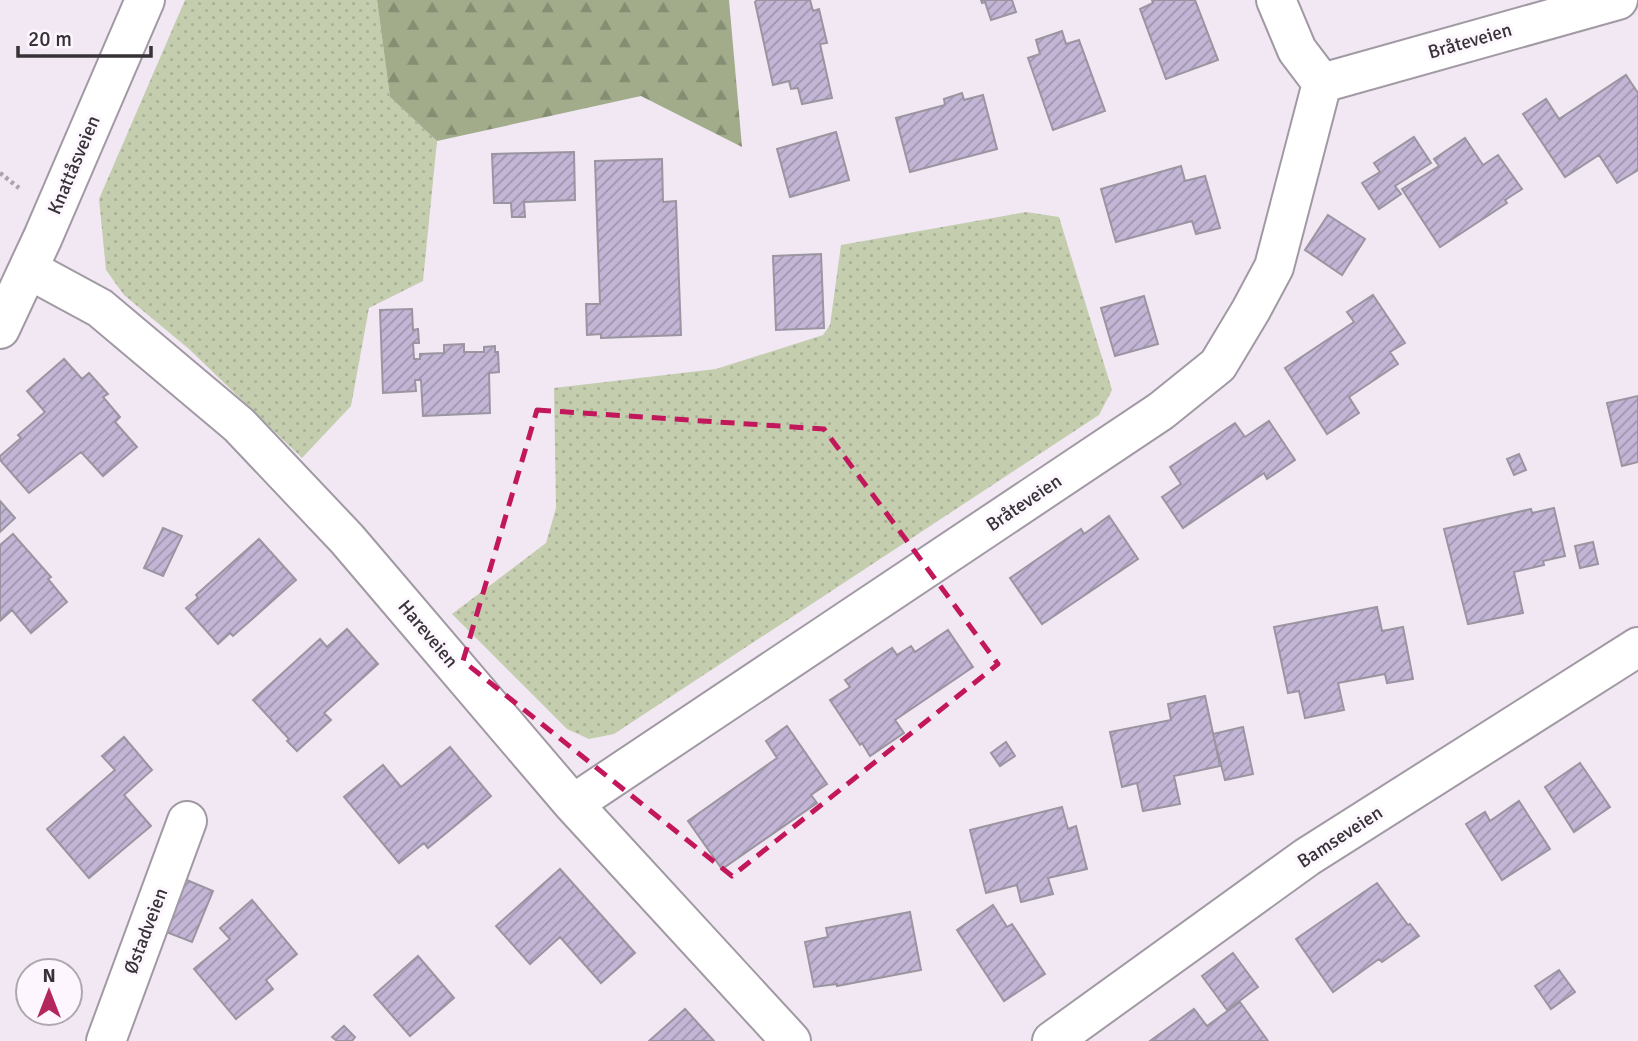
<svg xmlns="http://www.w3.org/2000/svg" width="1638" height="1041" font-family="Signika,sans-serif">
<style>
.grass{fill:url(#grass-dots)}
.forest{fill:url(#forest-firs)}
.building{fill:url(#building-hatch);stroke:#9a95a0;stroke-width:2}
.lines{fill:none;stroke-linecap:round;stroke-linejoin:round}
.street-casing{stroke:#a199a3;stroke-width:42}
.path{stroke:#aaa3ab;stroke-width:4.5;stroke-dasharray:3.5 3.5;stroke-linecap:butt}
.street{stroke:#fff;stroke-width:38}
.marked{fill:none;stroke:#c2185b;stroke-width:5;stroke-dasharray:14 9;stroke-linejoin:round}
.labels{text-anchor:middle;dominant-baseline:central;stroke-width:6;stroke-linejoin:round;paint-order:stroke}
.street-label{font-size:19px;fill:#363236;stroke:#fdf6ff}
</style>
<defs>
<pattern id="grass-dots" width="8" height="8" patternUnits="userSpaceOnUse" patternTransform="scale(1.75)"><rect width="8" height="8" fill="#c4ceaf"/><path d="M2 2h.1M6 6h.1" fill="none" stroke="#a9b197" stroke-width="1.8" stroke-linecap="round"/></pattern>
<pattern id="forest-firs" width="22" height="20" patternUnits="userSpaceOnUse" patternTransform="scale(1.75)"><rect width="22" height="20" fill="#a2ac8b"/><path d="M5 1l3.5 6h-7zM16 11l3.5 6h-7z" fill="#858d72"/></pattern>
<pattern id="building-hatch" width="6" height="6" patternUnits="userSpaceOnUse" patternTransform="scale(1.75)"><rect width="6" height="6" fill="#c3b5d5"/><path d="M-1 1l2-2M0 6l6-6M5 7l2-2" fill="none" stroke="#9f94ae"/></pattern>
</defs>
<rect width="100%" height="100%" fill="#f1e8f3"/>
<!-- grass -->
<path class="grass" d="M 185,0 L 377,0 L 390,97 L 437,141 L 423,281 L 369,308 L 351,406 L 302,458 L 189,349 L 124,295 L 106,270 L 99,199 Z
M 1026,212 L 1059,217 L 1112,390 L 1099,415 L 614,734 L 589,739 L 567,729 L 452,614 L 546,543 L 556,508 L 554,388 L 716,369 L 823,335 L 830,325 L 841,245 Z"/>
<!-- forest -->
<path class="forest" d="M 377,0 L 729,0 L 742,147 L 641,96 L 437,141 L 390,97 Z"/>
<!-- building -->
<path class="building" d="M 757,0 L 810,0 L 813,11 L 819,9 L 827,43 L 820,44 L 832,98 L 802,104 L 798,88 L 791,89 L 789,81 L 773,85 L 755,2 Z
M 981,0 L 1012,0 L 1016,12 L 991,20 L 985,2 L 982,3 Z
M 1152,0 L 1195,0 L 1218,60 L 1166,79 L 1140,9 L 1153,3 Z
M 1062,31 L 1066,44 L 1079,40 L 1105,111 L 1053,130 L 1028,58 L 1040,54 L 1036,40 Z
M 1626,75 L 1638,93 L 1638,170 L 1617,183 L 1599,155 L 1565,177 L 1523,114 L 1546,99 L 1559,119 Z
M 962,93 L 964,100 L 983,95 L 997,149 L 910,172 L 896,118 L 945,105 L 944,99 Z
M 836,132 L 849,180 L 790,197 L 777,149 Z
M 1414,137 L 1431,163 L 1395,186 L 1401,194 L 1379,209 L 1362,183 L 1380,172 L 1374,163 Z
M 1465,138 L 1483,165 L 1498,155 L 1522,189 L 1505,200 L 1507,203 L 1440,247 L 1402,189 L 1439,166 L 1434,159 Z
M 574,152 L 575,200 L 524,202 L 525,217 L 512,217 L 511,203 L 494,203 L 492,154 Z
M 662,159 L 663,202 L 676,201 L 681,335 L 601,338 L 601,334 L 587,335 L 586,304 L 600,304 L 595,161 Z
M 1181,166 L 1185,181 L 1205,176 L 1220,228 L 1196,234 L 1192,221 L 1116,242 L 1101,189 Z
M 1328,215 L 1365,239 L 1342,275 L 1305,250 Z
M 821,254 L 824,328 L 776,330 L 773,256 Z
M 1373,295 L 1405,343 L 1390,352 L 1398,364 L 1349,397 L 1359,413 L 1327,434 L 1285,368 L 1354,322 L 1347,312 Z
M 1144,296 L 1158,344 L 1115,356 L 1101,308 Z
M 412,309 L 413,330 L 418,329 L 419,343 L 413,343 L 414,359 L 420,359 L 420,354 L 444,353 L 444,345 L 464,344 L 464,352 L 484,352 L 484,347 L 495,346 L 495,352 L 498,352 L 499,372 L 489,373 L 490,413 L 423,416 L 421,380 L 415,380 L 416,391 L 383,393 L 380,310 Z
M 64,359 L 82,379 L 89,373 L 108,394 L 103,397 L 120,417 L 115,422 L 137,447 L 103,476 L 81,452 L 29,493 L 0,460 L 0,456 L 21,438 L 18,435 L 45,412 L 27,391 Z
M 1638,396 L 1638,462 L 1622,466 L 1607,403 Z
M 1269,421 L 1295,460 L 1267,479 L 1264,473 L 1183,528 L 1162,497 L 1181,484 L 1170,467 L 1235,423 L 1245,437 Z
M 1519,454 L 1526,470 L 1514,475 L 1507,459 Z
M 0,501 L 15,518 L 0,532 Z
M 1554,508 L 1565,556 L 1543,561 L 1544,565 L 1514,572 L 1523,613 L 1468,624 L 1444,529 L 1531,509 L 1532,513 Z
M 1109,516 L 1138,559 L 1042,624 L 1010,578 L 1081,529 L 1084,534 Z
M 163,528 L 182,536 L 163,576 L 144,568 Z
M 13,534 L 51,577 L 48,579 L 67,602 L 31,633 L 12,610 L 0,621 L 0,545 Z
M 259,539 L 296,580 L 233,636 L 230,633 L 218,644 L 186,608 L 198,598 L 196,595 Z
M 1593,542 L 1598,564 L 1580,568 L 1575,546 Z
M 1377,607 L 1382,631 L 1403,627 L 1413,679 L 1387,683 L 1385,674 L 1338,683 L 1344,710 L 1305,718 L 1299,691 L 1288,693 L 1274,627 Z
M 347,629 L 378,664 L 324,713 L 331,720 L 297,751 L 287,741 L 289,739 L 253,700 L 320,639 L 327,647 Z
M 948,630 L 973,667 L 895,720 L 904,733 L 870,756 L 862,743 L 860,745 L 830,700 L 850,687 L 845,680 L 892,648 L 897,655 L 911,646 L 915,652 Z
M 1205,696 L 1220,766 L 1174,776 L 1180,804 L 1143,811 L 1137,783 L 1122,787 L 1110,732 L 1171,720 L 1168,704 Z
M 787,726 L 827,784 L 811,795 L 817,803 L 722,869 L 688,821 L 777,758 L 766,741 Z
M 1243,727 L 1253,774 L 1225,780 L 1213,734 Z
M 124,737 L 152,770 L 124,795 L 151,826 L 89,878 L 47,829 L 115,770 L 102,756 Z
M 1006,742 L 1015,756 L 1000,766 L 991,753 Z
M 450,747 L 491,796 L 428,848 L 424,843 L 399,863 L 344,797 L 383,765 L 401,787 Z
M 1580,763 L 1610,807 L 1574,832 L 1545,787 Z
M 1519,801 L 1550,849 L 1502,880 L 1466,824 L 1485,812 L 1490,821 Z
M 1062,807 L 1068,829 L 1076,826 L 1087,869 L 1048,878 L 1053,894 L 1021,902 L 1017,885 L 986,893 L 970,830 Z
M 560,869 L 635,953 L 601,983 L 560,937 L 530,964 L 496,926 Z
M 182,878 L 213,891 L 192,942 L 161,930 Z
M 1377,883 L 1408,925 L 1410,924 L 1419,936 L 1382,962 L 1379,959 L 1333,992 L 1296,939 Z
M 252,900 L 297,954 L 266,980 L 273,989 L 236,1019 L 194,969 L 230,939 L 220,928 Z
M 993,905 L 1007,927 L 1012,924 L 1045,974 L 1004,1001 L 957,930 Z
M 910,912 L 921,970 L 837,986 L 837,984 L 814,987 L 805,942 L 828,937 L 826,928 Z
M 1233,953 L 1258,987 L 1227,1010 L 1202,976 Z
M 418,956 L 454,998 L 410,1036 L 374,995 Z
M 1559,970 L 1575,992 L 1551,1009 L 1535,986 Z
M 1240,1002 L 1268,1041 L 1150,1041 L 1194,1009 L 1207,1026 Z
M 685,1009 L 714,1041 L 649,1041 Z
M 344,1026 L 355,1037 L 352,1041 L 337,1041 L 332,1037 Z"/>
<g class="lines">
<defs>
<path id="street" d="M 1276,0 L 1297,50 L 1322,83 L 1618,0
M 28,269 L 100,308 L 239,425 L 347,539 L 573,804 L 791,1041
M 0,329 L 43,237 L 145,0
M 573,804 L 1161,411 L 1218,365 L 1251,310 L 1274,267 L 1322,83
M 106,1041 L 187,821
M 1052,1041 L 1307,857 L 1638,647"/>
</defs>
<!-- street casing -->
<use href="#street" class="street-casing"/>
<!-- path -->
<path class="path" d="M 0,173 L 19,188"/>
<!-- street -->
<use href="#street" class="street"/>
</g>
<!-- marked area -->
<path class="marked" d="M 537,410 L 824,429 L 998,664 L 732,876 L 463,661 Z"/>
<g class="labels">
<!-- street labels -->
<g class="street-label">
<text transform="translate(1470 41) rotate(-16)">Bråteveien</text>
<text transform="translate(74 165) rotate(-67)">Knattåsveien</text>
<text transform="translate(1024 503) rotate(-34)">Bråteveien</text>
<text transform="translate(428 634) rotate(50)">Hareveien</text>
<text transform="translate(1340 837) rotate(-33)">Bamseveien</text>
<text transform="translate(146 931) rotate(-69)">Østadveien</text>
</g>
</g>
<!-- north arrow -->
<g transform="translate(49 992)"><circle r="33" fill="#fdf6ff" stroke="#ada8af" stroke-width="2"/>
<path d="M0-5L12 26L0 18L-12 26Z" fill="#b4275e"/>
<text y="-10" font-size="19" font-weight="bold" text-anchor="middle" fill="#363236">N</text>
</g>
<!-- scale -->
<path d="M18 46v10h133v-10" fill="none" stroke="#363236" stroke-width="3.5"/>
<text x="28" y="46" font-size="21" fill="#363236" stroke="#fdf6ff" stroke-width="5" paint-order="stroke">20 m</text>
</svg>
